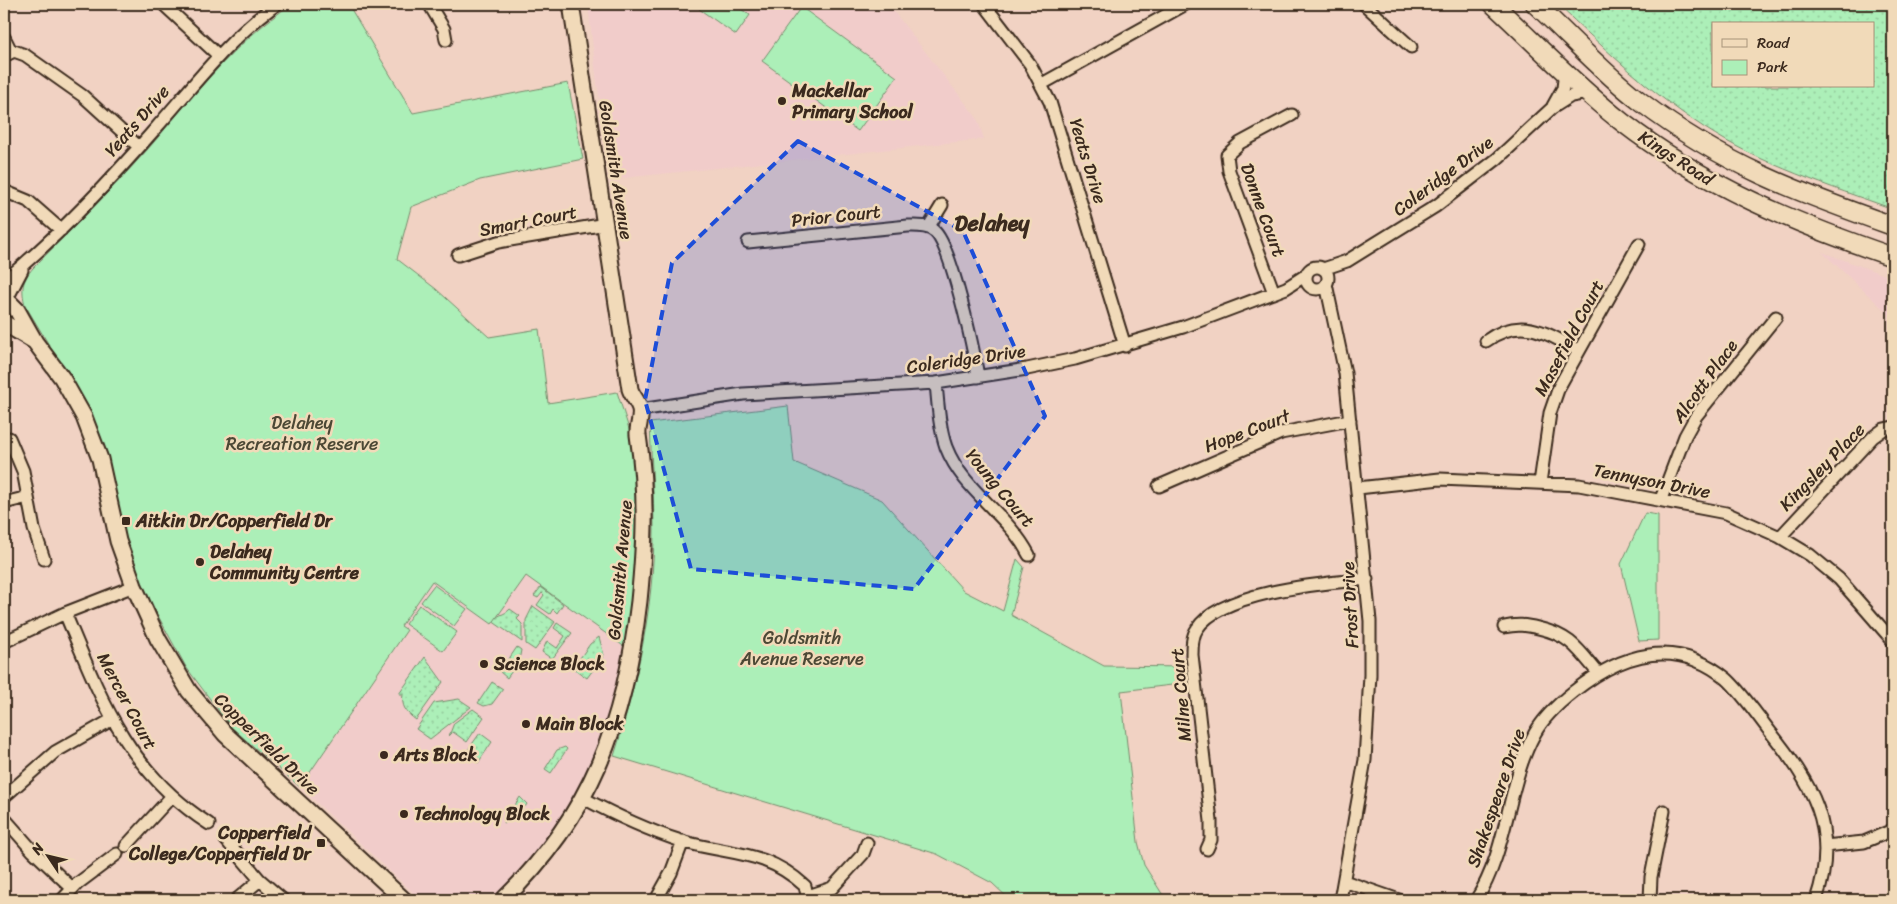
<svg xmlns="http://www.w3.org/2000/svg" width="1897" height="904" font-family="Sriracha,sans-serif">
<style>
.built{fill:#f1ccca}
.grass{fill:url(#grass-dots);stroke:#748c6b;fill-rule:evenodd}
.park{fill:#acefb8;stroke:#748c6b}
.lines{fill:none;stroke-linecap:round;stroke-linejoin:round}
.street-casing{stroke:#3b2a1e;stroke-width:15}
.secondary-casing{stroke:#3b2a1e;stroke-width:19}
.primary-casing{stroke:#3b2a1e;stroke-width:21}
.street{stroke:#f1dab9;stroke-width:11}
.secondary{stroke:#f1dab9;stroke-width:15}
.primary{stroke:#f1dab9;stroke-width:18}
.marked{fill:#1d4ed8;fill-opacity:0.2;stroke:#1d4ed8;stroke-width:4;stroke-dasharray:10 6;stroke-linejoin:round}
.poi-dot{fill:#3b2a1e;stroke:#f1dab9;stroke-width:2}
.labels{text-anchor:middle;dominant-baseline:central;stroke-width:5;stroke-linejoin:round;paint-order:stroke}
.poi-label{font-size:18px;font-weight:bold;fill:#3b2a1e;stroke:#f1dab9;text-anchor:start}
.street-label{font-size:18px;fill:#3b2a1e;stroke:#f1dab9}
.park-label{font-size:18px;fill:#4c4835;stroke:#f1dab9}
.district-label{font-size:22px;font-weight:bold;fill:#3b2a1e;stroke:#f1dab9}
</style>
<defs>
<pattern id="grass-dots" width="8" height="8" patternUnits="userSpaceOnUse" patternTransform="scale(1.25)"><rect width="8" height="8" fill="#acefb8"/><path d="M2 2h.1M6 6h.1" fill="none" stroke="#95cd9e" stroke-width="1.8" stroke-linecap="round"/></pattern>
</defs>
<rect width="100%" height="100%" fill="#f1d2c3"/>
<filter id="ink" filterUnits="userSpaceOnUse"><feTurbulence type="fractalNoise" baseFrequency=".02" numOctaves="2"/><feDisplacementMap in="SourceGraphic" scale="10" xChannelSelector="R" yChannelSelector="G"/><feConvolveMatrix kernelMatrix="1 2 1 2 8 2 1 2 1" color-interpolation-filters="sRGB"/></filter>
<g filter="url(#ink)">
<!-- built -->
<path class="built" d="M 588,4 L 888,4 L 977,118 L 984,139 L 614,179 L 597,84 Z
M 1822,252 L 1893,278 L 1893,318 Z
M 526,576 L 626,648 L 624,666 L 604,740 L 583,788 L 549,841 L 507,887 L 492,900 L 421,900 L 300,787 L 407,631 L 401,626 L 432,581 Z"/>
<!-- grass -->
<path class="grass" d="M 1557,4 L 1893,4 L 1893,209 C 1829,186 1762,165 1705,128 C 1650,93 1604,48 1557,4 ZM 1713,24 L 1873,24 L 1873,86 L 1713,86 Z
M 541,587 L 563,604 L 557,613 L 553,609 L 550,614 L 537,605 L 544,595 L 542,593 L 538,598 L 534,596 Z
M 533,606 L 555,622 L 535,650 L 526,644 L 526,620 Z
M 510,609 L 520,616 L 517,619 L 522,624 L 522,642 L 492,621 C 496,615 505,615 510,609 Z
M 557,623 L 572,633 L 552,659 L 542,652 L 547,641 L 557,648 L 565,636 L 554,628 Z
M 599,637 L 604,655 L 587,678 L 573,668 L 590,644 Z
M 517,647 L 521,650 L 519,661 L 507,678 L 500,672 Z
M 425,657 L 443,682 L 416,720 C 406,713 401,706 403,694 L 399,694 Z
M 492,682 L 503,689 L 492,704 L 484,706 L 478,703 Z
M 459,699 L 471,707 L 430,739 L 416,729 L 434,703 Z
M 473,709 L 484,717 L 467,742 L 453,732 L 449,736 L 454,723 Z
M 480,733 L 492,742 L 478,763 L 465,754 Z
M 565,747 L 567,749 L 551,773 L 545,769 L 557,750 Z
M 520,797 L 527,804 L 525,807 L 520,804 L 509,820 L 504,823 Z"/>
<!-- park -->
<path class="park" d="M 292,4 L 348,4 L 413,113 L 568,83 L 583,159 L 480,180 L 411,207 L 397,259 L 436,289 L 489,337 L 539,329 L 548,403 L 617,392 L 632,438 L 639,539 L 626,648 L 526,576 L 492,624 L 432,581 L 401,626 L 407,630 L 300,787 L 231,727 L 186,667 L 140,583 L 125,539 L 101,440 L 79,395 L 25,305 C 21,289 22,281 33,268 C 71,229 111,191 147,150 C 192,98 234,42 292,4 Z
M 703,4 L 733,4 L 750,15 L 736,35 L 699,9 Z
M 801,7 L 897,77 L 858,131 L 762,61 Z
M 788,406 L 794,462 L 882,500 L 964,591 L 1003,611 L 1017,559 L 1024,567 L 1011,615 L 1104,666 L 1188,667 L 1189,683 L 1121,691 L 1138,842 L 1144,865 L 1166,900 L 1010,900 L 992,883 L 937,854 L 614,756 C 637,683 654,607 654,530 C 654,495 651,459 650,423 Z
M 1645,513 L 1658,515 L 1658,640 L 1639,641 L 1621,564 Z
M 434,585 L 467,609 L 454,626 L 421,602 Z
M 419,605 L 457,632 L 443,651 L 405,624 Z"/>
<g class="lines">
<defs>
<path id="street" d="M 163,4 L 219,56
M 429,4 L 444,29 L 446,40
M 984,4 L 1030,64 L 1050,102 L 1125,346
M 1364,4 L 1411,47
M 4,37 L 11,51
M 4,56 L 14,51 L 25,55 L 83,96 L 139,147
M 1042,84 L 1186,4
M 1553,106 L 1563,88 L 1565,71
M 4,191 L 28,201 L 61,230
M 928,228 L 942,205
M 748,242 L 908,226 C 916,226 927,225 934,231 C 951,244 974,351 978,377
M 458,255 L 498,242 L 606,224
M1306 278a11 11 0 1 1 22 0a11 11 0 1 1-22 0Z
M 1323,269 L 1347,261 L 1436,206 L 1497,159 L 1552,108 L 1571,96 L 1588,93
M 4,281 C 59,236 109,182 156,128 C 194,85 230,37 277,4
M 1326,284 L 1345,373 L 1370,621 L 1370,675 L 1365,760 L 1340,900
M 1274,293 L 1229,171 L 1227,155 L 1240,143 L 1292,115
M 8,297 L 22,270
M 1486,341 C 1521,315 1547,333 1579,351
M 936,383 C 938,404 939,427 946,447 C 963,491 1008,514 1029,555
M 640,410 L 743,394 L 936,383 L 1027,369 L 1075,359 L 1183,327 L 1286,288 L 1306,275
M 9,438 L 23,471 L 34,529 L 44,559
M 1540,483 L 1550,413 L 1559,387 L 1639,244
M 1159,486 L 1281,433 L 1350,420
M 1358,488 L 1440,479 L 1579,485 L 1726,513 L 1780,537 L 1810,555 L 1839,579 L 1893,641
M 1661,499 L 1685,436 L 1696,416 L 1776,317
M 4,503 L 28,497
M 1780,537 L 1873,437 L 1884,429 L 1893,427
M 65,613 C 101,699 127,771 209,824
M 1504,627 C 1517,624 1526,625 1538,628 C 1570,635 1578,649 1598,673
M 4,642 L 65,613 L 134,586
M 4,797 L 55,752 L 113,719
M 583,798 C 615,815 647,830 681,841 C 729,855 765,849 805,886 L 808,900
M 4,818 L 33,851 L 72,888
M 226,840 L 260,880 L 283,900
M 126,846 L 171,797
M 1825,846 L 1864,842 L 1893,830
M 1207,849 L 1211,840 L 1211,821 L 1192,655 C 1192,646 1192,636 1197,629 C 1221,591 1326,583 1367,579
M 1344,881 L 1399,900
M 808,896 L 832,888 L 863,854 L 867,843
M 62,900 L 77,884 L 117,854
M 236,900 L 260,880
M 656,900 L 671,873 L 683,841
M 1476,900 C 1508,851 1507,783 1535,733 C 1544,717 1558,704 1573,692 C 1620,654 1675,636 1727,679 C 1742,693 1755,712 1768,729 C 1811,783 1841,828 1816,900
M 1650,900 L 1651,877 L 1664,811"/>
<path id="secondary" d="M 8,301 L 17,310 L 35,342 L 62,378 L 84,417 L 100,459 L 118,541 L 134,586 L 158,639 L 189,691 L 225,734 L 404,900
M 4,323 L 34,341
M 503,900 C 592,814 625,722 639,601 C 645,541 647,495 638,435 C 637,426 642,418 640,409 C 638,401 632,396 630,389 L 571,4"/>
<path id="primary" d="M 1493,4 C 1535,43 1576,86 1622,122 C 1703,185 1796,224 1893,257
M 1535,4 C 1570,36 1603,73 1641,102 C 1722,164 1799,193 1893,226"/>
</defs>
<!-- street casing -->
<use href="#street" class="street-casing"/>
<!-- secondary casing -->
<use href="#secondary" class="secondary-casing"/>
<!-- primary casing -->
<use href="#primary" class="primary-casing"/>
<!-- street -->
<use href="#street" class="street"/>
<!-- secondary -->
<use href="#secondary" class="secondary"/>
<!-- primary -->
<use href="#primary" class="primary"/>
</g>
</g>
<!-- marked area -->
<path class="marked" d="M 798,141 L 963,231 L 1045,416 L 914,589 L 691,569 L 645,400 L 672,263 Z"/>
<!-- markers -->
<g class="poi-dot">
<circle cx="782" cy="101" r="5"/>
<rect x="121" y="516" width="10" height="10" rx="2.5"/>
<circle cx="200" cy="562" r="5"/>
<circle cx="484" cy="664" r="5"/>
<circle cx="526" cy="724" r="5"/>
<circle cx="384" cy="755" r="5"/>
<circle cx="404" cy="814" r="5"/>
<rect x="316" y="838" width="10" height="10" rx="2.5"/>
</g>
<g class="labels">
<!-- poi labels -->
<g class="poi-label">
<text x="792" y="91">Mackellar<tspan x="792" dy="21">Primary School</tspan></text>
<text x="136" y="521">Aitkin Dr/Copperfield Dr</text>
<text x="210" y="552">Delahey<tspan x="210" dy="21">Community Centre</tspan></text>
<text x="494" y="664">Science Block</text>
<text x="536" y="724">Main Block</text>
<text x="394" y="755">Arts Block</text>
<text x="414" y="814">Technology Block</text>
<text x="311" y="833" text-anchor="end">Copperfield<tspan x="311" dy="21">College/Copperfield Dr</tspan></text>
</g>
<!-- street labels -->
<g class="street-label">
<text transform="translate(137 121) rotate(-49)">Yeats Drive</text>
<text transform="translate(1676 158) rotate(33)">Kings Road</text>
<text transform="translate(1088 161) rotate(73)">Yeats Drive</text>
<text transform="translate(616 170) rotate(81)">Goldsmith Avenue</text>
<text transform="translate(1443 176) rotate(-37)">Coleridge Drive</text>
<text transform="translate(1263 210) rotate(70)">Donne Court</text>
<text transform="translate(836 216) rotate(-6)">Prior Court</text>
<text transform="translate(528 221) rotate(-11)">Smart Court</text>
<text transform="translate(1569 338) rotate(-62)">Masefield Court</text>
<text transform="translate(966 359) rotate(-8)">Coleridge Drive</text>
<text transform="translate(1705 381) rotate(-54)">Alcott Place</text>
<text transform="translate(1247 431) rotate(-21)">Hope Court</text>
<text transform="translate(1822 467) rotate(-46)">Kingsley Place</text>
<text transform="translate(1652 481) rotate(11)">Tennyson Drive</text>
<text transform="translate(1000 488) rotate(50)">Young Court</text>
<text transform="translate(620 570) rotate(-85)">Goldsmith Avenue</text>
<text transform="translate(1350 605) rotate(-93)">Frost Drive</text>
<text transform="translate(1181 695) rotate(-95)">Milne Court</text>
<text transform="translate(127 701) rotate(62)">Mercer Court</text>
<text transform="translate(267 744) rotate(44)">Copperfield Drive</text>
<text transform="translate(1496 798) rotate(-71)">Shakespeare Drive</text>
</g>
<!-- park labels -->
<g class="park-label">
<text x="302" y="423">Delahey<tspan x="302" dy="21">Recreation Reserve</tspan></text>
<text x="802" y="638">Goldsmith<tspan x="802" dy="21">Avenue Reserve</tspan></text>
</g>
<!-- district labels -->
<g class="district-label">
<text x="992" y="223">Delahey</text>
</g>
</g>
<!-- margin -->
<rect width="1897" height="904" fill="none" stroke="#f1dab9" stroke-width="20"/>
<rect x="10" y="10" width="1877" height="884" fill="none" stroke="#3b2a1e" stroke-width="2" filter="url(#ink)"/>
<!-- legend -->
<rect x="1712" y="22" width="162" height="65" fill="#f1dab9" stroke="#a8947b"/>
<rect x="1722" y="39" width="25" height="8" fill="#f1dab9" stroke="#a8947b"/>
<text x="1757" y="48" font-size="15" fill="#3b2a1e">Road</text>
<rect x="1722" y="60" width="25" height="15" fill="#acefb8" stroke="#a8947b"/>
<text x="1757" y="72" font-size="15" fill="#3b2a1e">Park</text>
<!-- north arrow -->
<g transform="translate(48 856) rotate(305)" stroke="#f1dab9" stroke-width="4" paint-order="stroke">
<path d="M0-4L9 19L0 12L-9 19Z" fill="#3b2a1e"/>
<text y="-8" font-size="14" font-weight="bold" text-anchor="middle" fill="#3b2a1e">N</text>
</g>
</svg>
